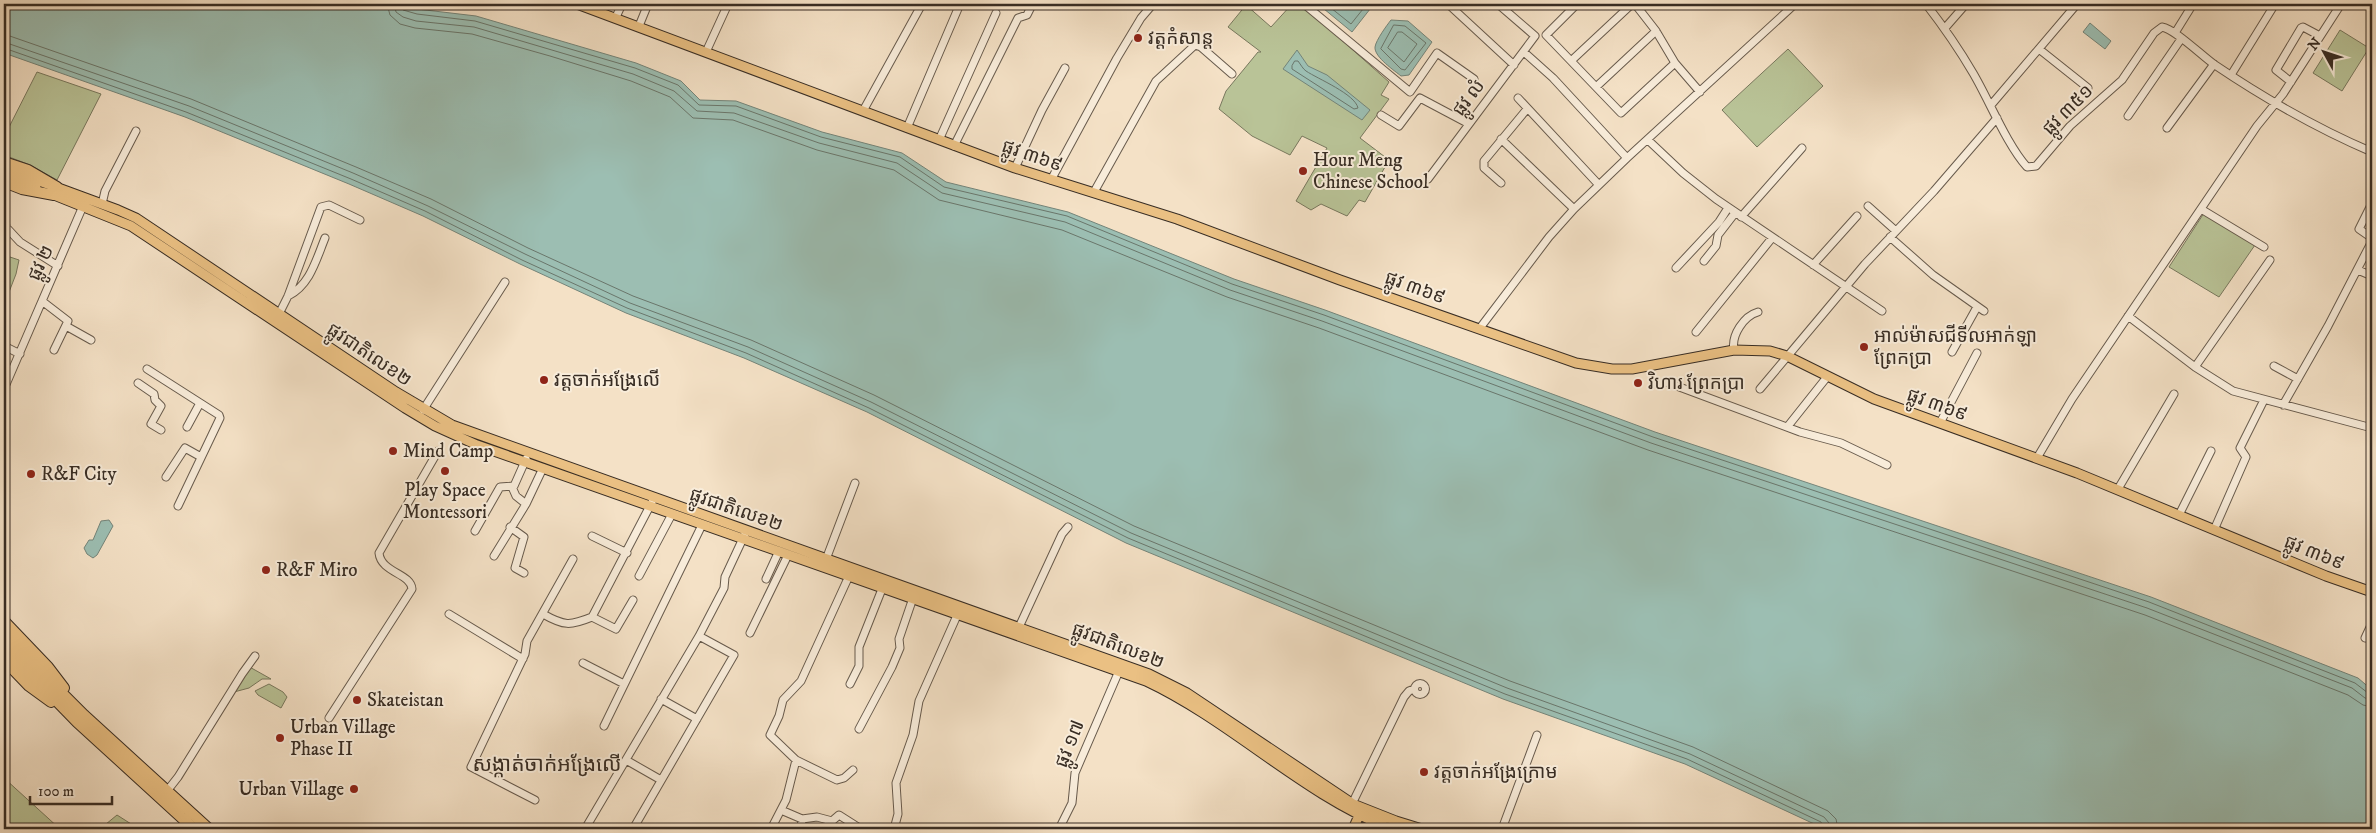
<svg xmlns="http://www.w3.org/2000/svg" width="2376" height="833" font-family="'IM FELL DW Pica','Noto Sans Khmer',serif">
<style>
.green{fill:#b9c397;stroke:#78785e}
.water{fill:#9cbeb2;stroke:#748479}
.lines{fill:none;stroke-linecap:round;stroke-linejoin:round}
.shore{stroke:#6a766b;stroke-width:1}
.stream{stroke:#748479;stroke-width:2}
.minor-casing{stroke:#675a4c;stroke-width:9}
.major-casing{stroke:#382d24;stroke-width:11}
.highway-casing{stroke:#382d24;stroke-width:12}
.minor{stroke:#f8ecda;stroke-width:7}
.major{stroke:#eac083;stroke-width:9}
.highway{stroke:#eac083;stroke-width:10}
.poi-dot{fill:#8f2418;stroke:#f8ecda;stroke-width:2}
.labels{text-anchor:middle;dominant-baseline:central;stroke-width:4;stroke-linejoin:round;paint-order:stroke}
.poi-label{font-size:19px;fill:#382d24;stroke:#f8ecda;text-anchor:start}
.street-label{font-size:19px;fill:#382d24;stroke:#f8ecda}
.quarter-label{font-size:21px;fill:#382d24;stroke:#f8ecda}
</style>
<rect width="100%" height="100%" fill="#f4e1c6"/>
<filter id="stains"><feTurbulence type="fractalNoise" baseFrequency=".004" numOctaves="4"/><feColorMatrix values="0 0 0 0 .2 0 0 0 0 .09 0 0 0 0 .02 0 0 0 .5 -.17"/></filter>
<radialGradient id="worn" r=".72"><stop offset=".6" stop-color="#630" stop-opacity="0"/><stop offset="1" stop-color="#630" stop-opacity=".3"/></radialGradient>
<!-- green -->
<path class="green" d="M 1292,4 L 1301,4 L 1389,82 L 1381,95 L 1389,99 L 1360,138 L 1389,160 L 1365,202 L 1359,200 L 1347,216 L 1321,204 L 1311,210 L 1296,201 L 1327,148 L 1302,136 L 1290,155 L 1252,136 L 1219,109 L 1226,91 L 1258,52 L 1261,52 L 1228,27 L 1246,5 L 1271,27 Z
M 2340,30 L 2369,48 L 2342,91 L 2313,73 Z
M 1788,49 L 1823,86 L 1757,147 L 1722,110 Z
M 37,72 L 101,94 L 57,180 L 30,165 L 4,155 L 4,137 Z
M 2204,213 L 2255,245 L 2219,297 L 2169,267 Z
M 4,255 L 19,260 L 16,274 L 4,305 Z
M 246,665 L 271,679 L 262,679 L 249,688 L 234,692 Z
M 269,684 L 283,692 L 287,697 L 281,708 L 258,695 L 255,691 Z
M 4,778 L 60,829 L 4,829 Z
M 117,815 L 139,829 L 100,829 Z"/>
<!-- water -->
<path class="water" d="M 4,4 L 398,4 L 417,9 L 476,16 L 636,63 L 681,81 L 700,100 L 736,101 L 822,132 L 902,153 L 946,182 L 1068,212 L 1234,279 L 1325,310 L 1655,432 L 2151,597 L 2358,678 L 2372,690 L 2372,829 L 1825,829 L 1685,764 L 1503,699 L 1126,543 L 867,412 L 744,358 L 626,313 L 520,264 L 423,216 L 349,184 L 185,117 L 4,53 Z
M 1318,4 L 1374,4 L 1352,32 Z
M 1391,20 L 1408,21 L 1432,42 L 1409,75 L 1401,76 C 1395,71 1374,57 1375,47 C 1376,40 1387,25 1391,20 Z
M 2090,23 L 2111,41 L 2105,49 L 2083,32 Z
M 1297,50 L 1308,66 L 1327,75 L 1370,110 L 1362,120 L 1283,69 Z
M 109,520 L 113,526 L 97,555 L 93,558 L 87,554 L 84,548 L 89,540 L 93,540 L 101,521 Z"/>
<g class="lines">
<!-- shore -->
<path class="shore" d="M 387,4 L 390,15 L 400,24 L 415,28 L 472,34 L 550,56 L 631,81 L 670,97 L 693,118 L 733,120 L 817,150 L 894,170 L 939,200 L 1062,230 L 1227,297 L 1319,328 L 1648,450 L 2145,615 L 2348,695 L 2363,705 L 2372,707
M 394,4 L 396,12 L 403,17 L 416,21 L 474,27 L 633,74 L 674,91 L 697,111 L 734,113 L 819,143 L 897,163 L 942,193 L 1065,222 L 1230,290 L 1322,321 L 1651,443 L 2147,608 L 2352,688 L 2365,698 L 2372,700
M 401,4 L 403,10 L 417,14 L 475,21 L 635,68 L 678,85 L 699,105 L 736,106 L 821,137 L 900,157 L 944,187 L 1067,216 L 1232,284 L 1324,315 L 1653,437 L 2149,602 L 2355,683 L 2368,693 L 2372,693
M 1326,4 L 1351,24 L 1367,4
M 1394,25 L 1405,26 L 1426,43 L 1405,70 L 1401,69 L 1381,49 Z
M 1398,32 L 1402,32 L 1417,44 L 1404,62 L 1388,48 Z
M 4,34 L 191,99 L 356,167 L 431,199 L 528,248 L 633,296 L 751,340 L 874,395 L 1134,526 L 1510,681 L 1693,747 L 1828,811 L 1836,819 L 1838,829
M 4,42 L 189,106 L 353,173 L 428,206 L 525,254 L 630,303 L 748,347 L 871,402 L 1131,533 L 1507,688 L 1690,754 L 1824,817 L 1829,823 L 1831,829
M 4,48 L 186,112 L 351,179 L 425,211 L 522,260 L 627,308 L 746,353 L 869,408 L 1128,538 L 1505,694 L 1687,759 L 1821,822 L 1824,829
M 1295,61 L 1298,61 C 1301,65 1303,69 1306,71 C 1318,79 1355,94 1358,108 L 1354,109 L 1292,69 L 1292,66 Z"/>
<!-- stream -->
<path class="stream" d="M 417,9 L 419,4"/>
<defs>
<path id="minor" d="M 1304,4 L 1410,92 L 1437,53 L 1474,79
M 1448,4 L 1514,65
M 1577,4 L 1546,35 L 1621,113 L 1675,63
M 1635,4 L 1656,31 L 1675,63 L 1700,92
M 1926,4 C 1943,26 1959,49 1973,73 C 1989,100 2007,145 2027,167 L 2036,166 L 2070,126 L 2122,80 L 2154,33 L 2162,27 C 2175,29 2202,56 2215,65 C 2264,98 2318,129 2372,152
M 616,17 L 622,4
M 639,26 L 648,4
M 1945,28 L 1966,4
M 2175,33 L 2193,4
M 2039,49 L 2088,88
M 706,52 L 728,4
M 1524,52 L 1553,78 L 1627,158
M 1571,61 L 1632,4
M 2231,75 L 2275,4
M 2291,82 L 2276,70 L 2301,28 L 2303,27 L 2320,36
M 1596,87 L 1656,31
M 1518,98 L 1599,185
M 1991,105 L 2077,4
M 863,111 L 922,4
M 1381,115 L 1399,126 L 1420,98 L 1469,124
M 2128,116 L 2181,39
M 907,128 L 960,4
M 2167,128 L 2214,64
M 1501,139 L 1574,209
M 939,140 L 996,13
M 1648,140 L 1683,173 L 1716,199 L 1882,311
M 954,146 L 1018,18 L 1027,15 L 1032,5
M 1015,168 L 1042,110 L 1065,68
M 1428,179 L 1535,36 L 1498,4
M 1051,180 L 1117,58 L 1141,18 L 1153,4
M 1501,183 L 1484,168 L 1484,161 L 1527,109
M 1094,192 L 1156,81 L 1195,45 L 1201,47 L 1232,74
M 2372,203 L 2359,229 L 2372,238
M 102,204 L 105,191 L 136,131
M 1868,206 L 1896,231
M 2201,209 L 2264,247
M 4,214 L 6,227 L 20,242 L 58,266
M 1741,217 L 1802,148
M 1890,237 L 1933,275 L 1984,311
M 1704,261 L 1716,246 L 1718,235 L 1735,213
M 1813,265 L 1857,216
M 1676,268 L 1719,222 L 1728,208
M 2358,270 L 2372,276
M 288,296 C 310,285 316,260 325,238
M 42,301 L 68,321 L 54,350
M 279,314 L 288,296 L 321,207 L 329,205 L 360,220
M 2128,316 L 2195,367 L 2233,391 L 2372,428
M 66,326 L 91,340
M 1480,328 L 1549,237 L 1574,209 L 1627,158 L 1795,4
M 1696,332 L 1772,238
M 4,346 L 20,354
M 1734,350 C 1731,335 1744,316 1758,312
M 1952,352 L 1977,307
M 2274,366 L 2298,379
M 2195,367 L 2270,260
M 147,369 L 219,415 L 220,418 L 178,506
M 1666,382 L 1800,432 L 1841,443 L 1887,465
M 138,383 L 154,394 L 155,400 L 161,406 L 151,424 L 161,430
M 4,389 L 83,206
M 1760,389 L 1865,264 L 1934,191 L 1997,118
M 2283,405 L 2328,326 L 2372,241
M 423,410 L 505,282
M 1940,423 L 1977,353
M 1788,426 L 1827,377
M 187,427 L 200,403
M 2037,458 L 2072,399 L 2257,126 L 2283,94 L 2341,4
M 166,477 L 185,448 L 201,457
M 512,487 L 516,496 L 526,504
M 2118,489 L 2174,394
M 2179,515 L 2211,451
M 510,527 L 524,537 L 515,568 L 524,573
M 2214,530 L 2246,457 L 2240,448 L 2264,400
M 475,531 L 500,487 L 514,486 L 526,459
M 592,536 L 627,553
M 494,556 L 526,504 L 543,468
M 825,562 L 855,483
M 639,576 L 672,514
M 849,576 L 801,681 L 783,700 L 779,716 L 770,735 L 796,760 L 837,780 L 844,778 L 853,770
M 766,579 L 779,551
M 449,614 L 523,659
M 543,614 C 564,626 570,626 592,617 L 652,502
M 592,617 L 616,629 L 633,600
M 1019,627 L 1062,534 L 1068,527
M 750,633 L 788,555
M 2365,638 L 2372,623
M 583,663 L 624,684
M1414.5 689a5.5 5.5 0 1 1 11 0a5.5 5.5 0 1 1-11 0Z
M 850,684 L 859,666 L 859,647 L 884,584
M 661,699 L 697,719
M 329,718 L 412,589 C 411,573 381,573 379,553 L 438,451
M 604,726 L 702,525
M 859,729 L 892,667 L 900,648 L 899,639 L 913,598
M 626,760 L 661,780
M 167,791 L 178,777 L 242,674 L 255,656
M 535,800 L 471,767 L 525,654 L 527,641 L 573,559
M 1351,806 L 1404,697 L 1409,691 L 1414,689
M 781,810 L 802,819 L 817,817 L 832,821 L 839,815 L 861,829
M 585,829 L 699,636 L 724,588 L 725,577 L 745,534
M 633,829 L 734,655 L 699,636
M 771,829 L 786,800 L 796,760
M 801,829 L 802,819
M 894,829 L 898,814 L 896,783 L 913,735 L 919,701 L 959,611
M 1059,829 L 1072,803 L 1075,773 L 1119,671
M 1502,829 L 1537,735"/>
<path id="major" d="M 577,4 L 1015,168 L 1177,219 L 1340,280 L 1576,363 L 1612,369 L 1632,369 L 1734,350 L 1770,351 L 1787,356 L 1874,399 L 2077,473 L 2326,576 L 2372,592
M 4,168 L 118,210 L 136,218 L 396,392 L 452,425 L 1149,674 L 1187,693 L 1353,804 L 1396,821 L 1422,829
M 4,176 L 36,188
M 49,193 L 131,226 L 405,408 L 435,426 L 477,445 L 1146,681 C 1233,722 1302,794 1391,829
M 1353,829 L 1361,811"/>
<path id="highway" d="M 4,162 L 28,170 L 57,187
M 4,182 L 22,189 L 54,195
M 4,621 L 48,667 L 64,688
M 4,635 L 84,715 L 209,829
M 4,647 L 77,722 L 194,829
M 4,660 L 29,686 L 51,702"/>
</defs>
<!-- minor casing -->
<use href="#minor" class="minor-casing"/>
<!-- major casing -->
<use href="#major" class="major-casing"/>
<!-- highway casing -->
<use href="#highway" class="highway-casing"/>
<!-- minor -->
<use href="#minor" class="minor"/>
<!-- major -->
<use href="#major" class="major"/>
<!-- highway -->
<use href="#highway" class="highway"/>
</g>
<!-- markers -->
<g class="poi-dot">
<circle cx="1138" cy="38" r="5"/>
<circle cx="1303" cy="171" r="5"/>
<circle cx="1864" cy="347" r="5"/>
<circle cx="544" cy="380" r="5"/>
<circle cx="1638" cy="383" r="5"/>
<circle cx="393" cy="451" r="5"/>
<circle cx="445" cy="471" r="5"/>
<circle cx="31" cy="474" r="5"/>
<circle cx="266" cy="570" r="5"/>
<circle cx="357" cy="700" r="5"/>
<circle cx="280" cy="738" r="5"/>
<circle cx="1424" cy="772" r="5"/>
<circle cx="354" cy="789" r="5"/>
</g>
<g class="labels">
<!-- poi labels -->
<g class="poi-label">
<text x="1148" y="38">វត្តកំសាន្ត</text>
<text x="1313" y="160">Hour Meng<tspan x="1313" dy="22">Chinese School</tspan></text>
<text x="1874" y="336">អាល់ម៉ាសជីទីលអាក់ឡា<tspan x="1874" dy="22">ព្រែកប្រា</tspan></text>
<text x="554" y="380">វត្តចាក់អង្រែលើ</text>
<text x="1648" y="383">វិហារ ព្រែកប្រា</text>
<text x="403" y="451">Mind Camp</text>
<text x="41" y="474">R&amp;F City</text>
<text x="445" y="490" text-anchor="middle">Play Space<tspan x="445" dy="22">Montessori</tspan></text>
<text x="276" y="570">R&amp;F Miro</text>
<text x="367" y="700">Skateistan</text>
<text x="290" y="727">Urban Village<tspan x="290" dy="22">Phase II</tspan></text>
<text x="1434" y="772">វត្តចាក់អង្រែក្រោម</text>
<text x="344" y="789" text-anchor="end">Urban Village</text>
</g>
<!-- street labels -->
<g class="street-label">
<text transform="translate(1469 98) rotate(-53)">ផ្លូវ លំ</text>
<text transform="translate(2068 110) rotate(-45)">ផ្លូវ ៣៥១</text>
<text transform="translate(1032 156) rotate(19)">ផ្លូវ ៣៦៩</text>
<text transform="translate(41 263) rotate(-65)">ផ្លូវ ២</text>
<text transform="translate(1415 288) rotate(20)">ផ្លូវ ៣៦៩</text>
<text transform="translate(369 355) rotate(34)">ផ្លូវជាតិលេខ២</text>
<text transform="translate(1937 405) rotate(20)">ផ្លូវ ៣៦៩</text>
<text transform="translate(736 510) rotate(19)">ផ្លូវជាតិលេខ២</text>
<text transform="translate(2314 553) rotate(22)">ផ្លូវ ៣៦៩</text>
<text transform="translate(1118 646) rotate(21)">ផ្លូវជាតិលេខ២</text>
<text transform="translate(1070 744) rotate(-68)">ផ្លូវ ១៧</text>
</g>
<!-- quarter labels -->
<g class="quarter-label">
<text x="547" y="765">សង្កាត់ចាក់អង្រែលើ</text>
</g>
</g>
<!-- margin -->
<rect width="2376" height="833" fill="none" stroke="#f4e1c6" stroke-width="20"/>
<rect x="5" y="5" width="2366" height="823" fill="none" stroke="#382d24" stroke-width="2.5"/>
<rect x="10" y="10" width="2356" height="813" fill="none" stroke="#382d24"/>
<!-- north arrow -->
<g transform="translate(2324 52) rotate(310)" stroke="#f8ecda" stroke-width="4" paint-order="stroke">
<path d="M0-4L9 19L0 12L-9 19Z" fill="#382d24"/>
<text y="-8" font-size="14" font-weight="bold" text-anchor="middle" fill="#382d24">N</text>
</g>
<!-- scale -->
<path d="M30 796v8h82v-8" fill="none" stroke="#382d24" stroke-width="2.5"/>
<text x="38" y="796" font-size="15" fill="#382d24" stroke="#f8ecda" stroke-width="4" paint-order="stroke">100 m</text>
<rect width="100%" height="100%" filter="url(#stains)"/>
<rect width="100%" height="100%" fill="url(#worn)"/>
</svg>
